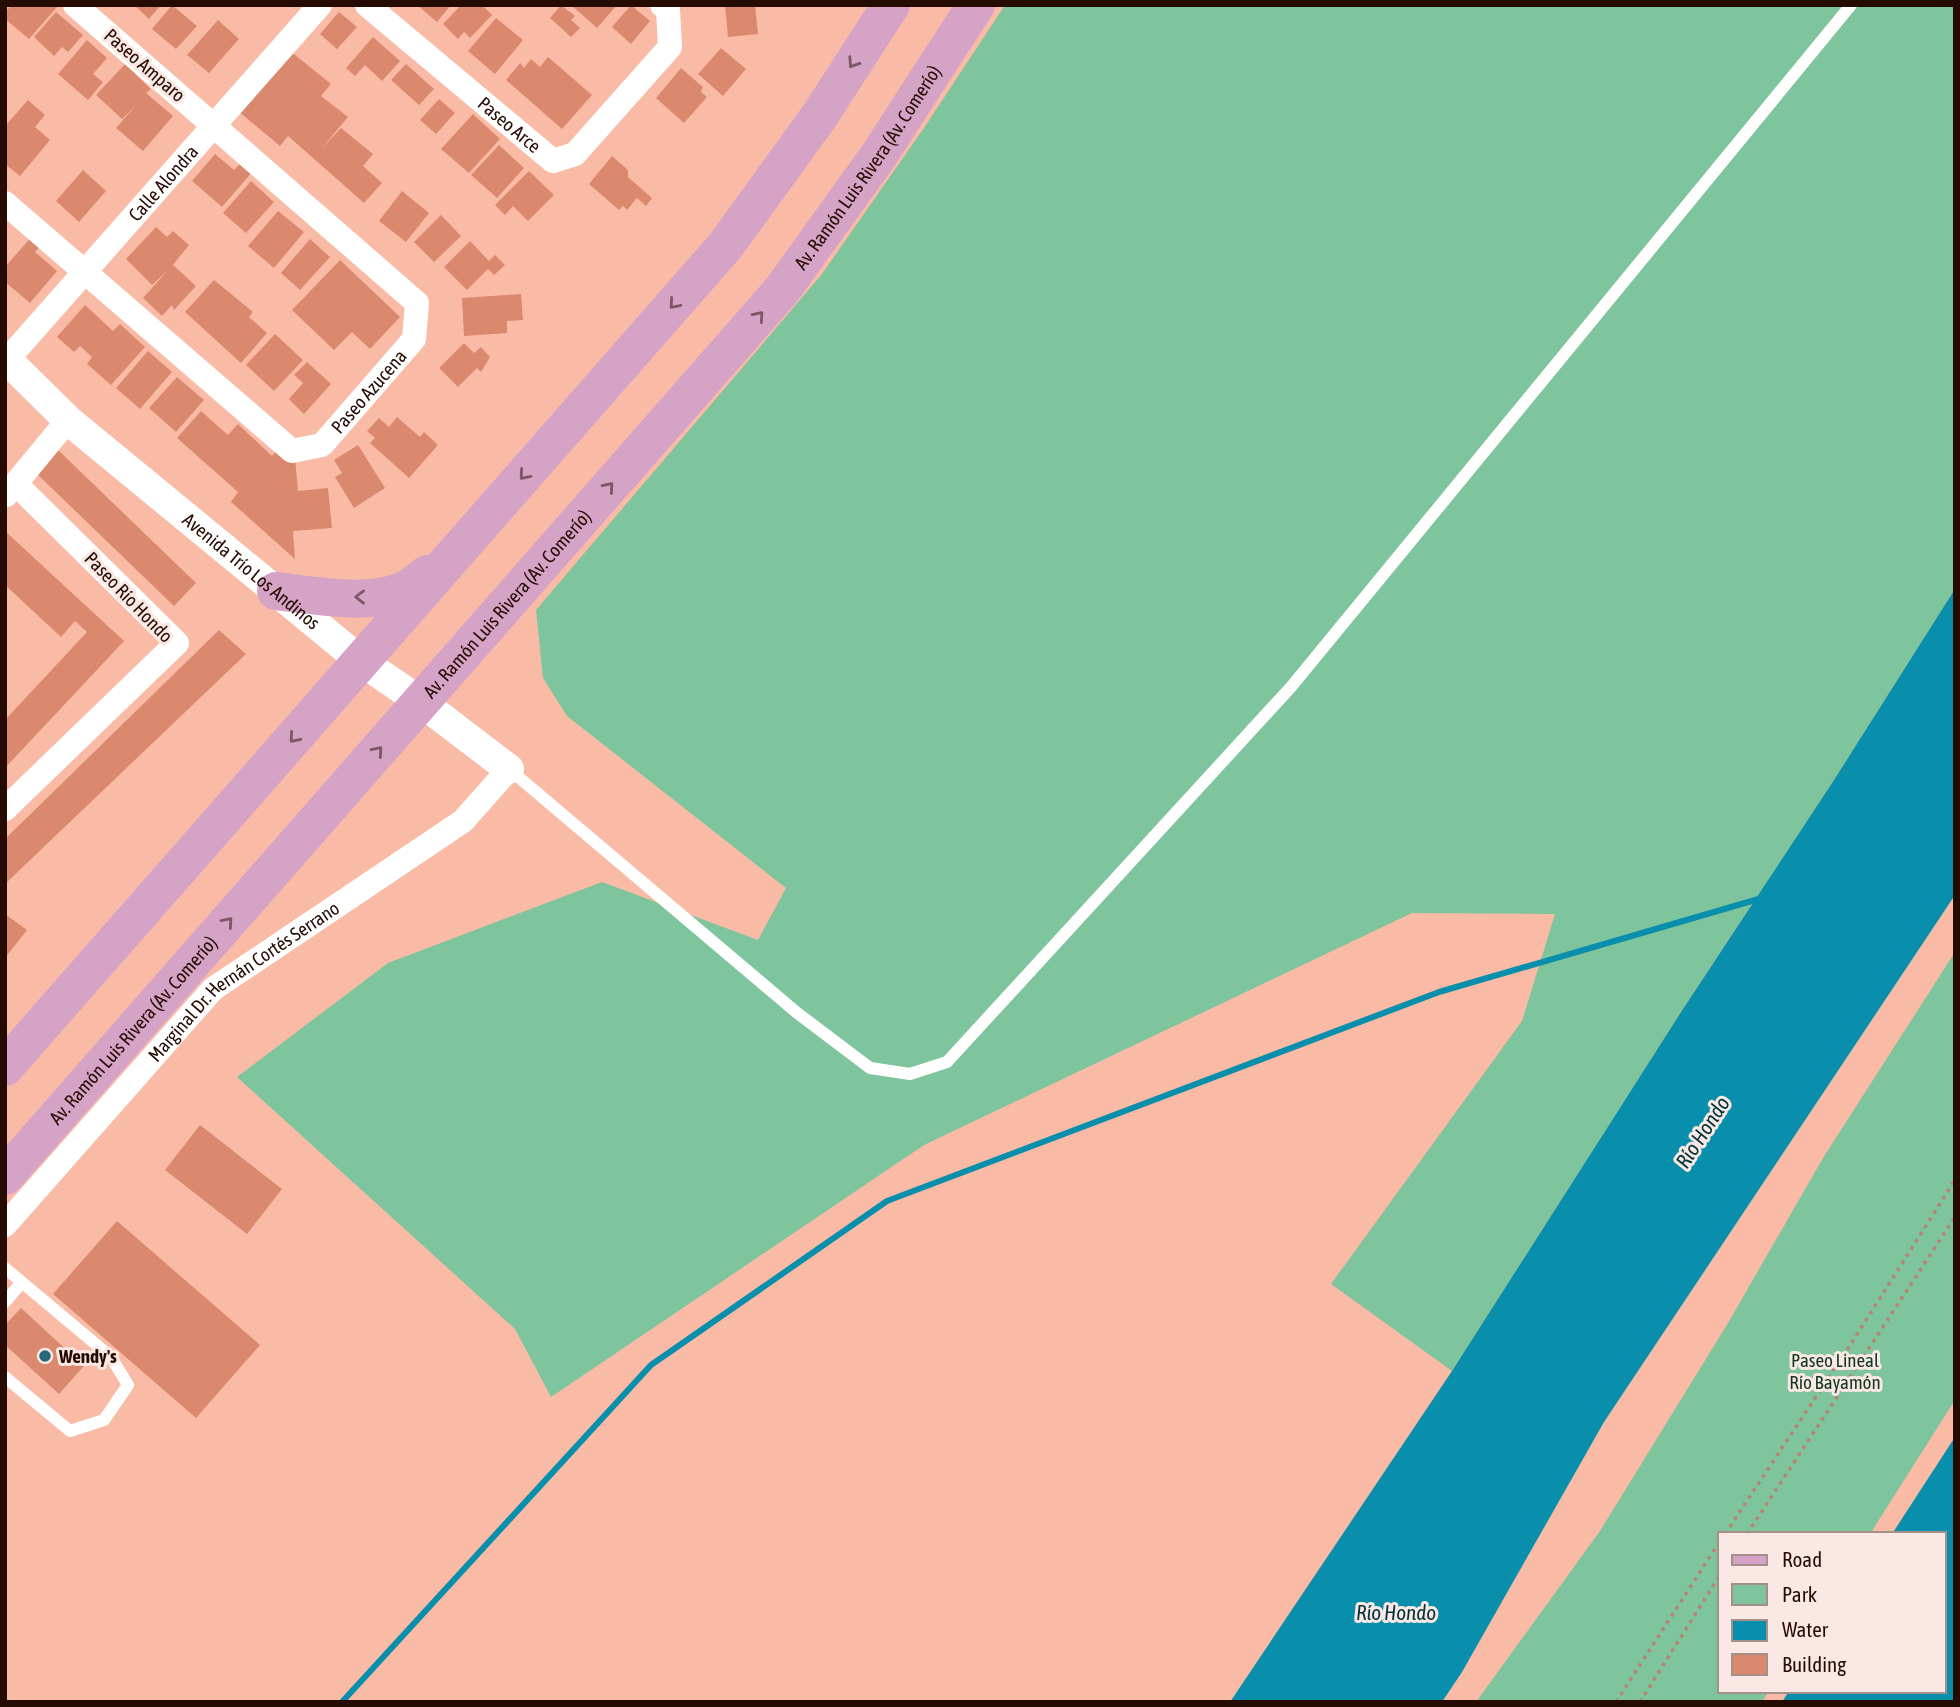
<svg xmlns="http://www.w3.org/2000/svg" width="1960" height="1707" font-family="'Asap Condensed',sans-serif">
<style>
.green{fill:#7ec49d}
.water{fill:#098fab}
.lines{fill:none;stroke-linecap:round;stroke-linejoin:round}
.stream{stroke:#098fab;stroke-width:6}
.building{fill:#da896e}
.path{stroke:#b78473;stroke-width:3.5;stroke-dasharray:3.5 5;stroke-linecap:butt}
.service{stroke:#fff;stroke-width:12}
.minor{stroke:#fff;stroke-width:24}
.tertiary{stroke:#fff;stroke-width:30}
.primary{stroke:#d4a3c6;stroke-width:38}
.oneway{stroke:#7d5764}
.poi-dot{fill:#24687a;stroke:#f9e8e3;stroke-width:2.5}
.labels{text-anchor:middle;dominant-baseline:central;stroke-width:6;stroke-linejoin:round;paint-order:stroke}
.street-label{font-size:19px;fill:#260b03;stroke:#f9e8e3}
.poi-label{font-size:19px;font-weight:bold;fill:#260b03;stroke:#f9e8e3;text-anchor:start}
.park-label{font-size:19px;fill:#113724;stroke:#f9e8e3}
.water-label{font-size:21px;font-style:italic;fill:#00323e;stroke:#f9e8e3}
</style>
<rect width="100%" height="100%" fill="#fabba6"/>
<!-- green -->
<path class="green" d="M 1005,5 L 1955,5 L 1955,589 L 1834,780 L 1683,1009 L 1452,1371 L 1331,1284 L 1522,1021 L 1555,914 L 1412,913 L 924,1145 L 551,1397 L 515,1329 L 237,1077 L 388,963 L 602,882 L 758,940 L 786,888 L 567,716 L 543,678 L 536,610 L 822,274 L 926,125 Z
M 1955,952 L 1955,1400 L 1870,1534 L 1720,1534 L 1720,1691 L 1769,1691 L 1762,1702 L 1476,1702 L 1600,1531 L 1728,1323 L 1823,1158 Z"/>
<!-- water -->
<path class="water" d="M 1955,589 L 1955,895 L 1604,1422 L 1462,1672 L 1442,1702 L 1230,1702 L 1452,1371 L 1683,1009 L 1834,780 Z
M 1955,1437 L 1955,1702 L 1782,1702 L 1789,1691 L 1944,1691 L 1944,1534 L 1892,1534 Z"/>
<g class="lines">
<!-- stream -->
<path class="stream" d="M 342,1702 L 651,1365 L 887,1201 L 1439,992 L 1762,898"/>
</g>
<!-- building -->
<path class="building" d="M 12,5 L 57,5 L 58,6 L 29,39 L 5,19 L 5,12 Z
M 134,5 L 161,5 L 149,19 Z
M 172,5 L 197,26 L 176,49 L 152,29 Z
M 417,5 L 451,5 L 437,22 Z
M 461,5 L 482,5 L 492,15 L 470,38 L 464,32 L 458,39 L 443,24 Z
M 561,5 L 575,16 L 571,20 L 580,28 L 571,37 L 550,18 Z
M 571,5 L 617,5 L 597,28 Z
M 631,5 L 650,21 L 631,44 L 612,27 Z
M 725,5 L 755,5 L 758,34 L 728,37 Z
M 56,12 L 83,35 L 68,52 L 62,47 L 54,56 L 34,37 Z
M 339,12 L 357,27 L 337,49 L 320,34 Z
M 496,18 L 523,40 L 495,74 L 468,51 Z
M 218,20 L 239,39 L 209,73 L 187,55 Z
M 373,37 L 400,61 L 382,81 L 365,65 L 355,76 L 346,68 Z
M 87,40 L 107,58 L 93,74 L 103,82 L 88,100 L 58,74 Z
M 721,48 L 746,69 L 723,96 L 698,74 Z
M 289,50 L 331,84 L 321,96 L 348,117 L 322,148 L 341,128 L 373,154 L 363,166 L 382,183 L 364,203 L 288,136 L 280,146 L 238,111 Z
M 548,57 L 592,95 L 562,129 L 506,80 L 520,63 L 524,68 L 531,59 L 540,67 Z
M 127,62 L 137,71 L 135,74 L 151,89 L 146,93 L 173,116 L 143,151 L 116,128 L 136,105 L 122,119 L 96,95 Z
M 406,64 L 434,89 L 419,105 L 391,80 Z
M 681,68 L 703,87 L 701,92 L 707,97 L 684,123 L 656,98 Z
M 439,99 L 455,113 L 436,134 L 420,120 Z
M 28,100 L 45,115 L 35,127 L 50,140 L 20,176 L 5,164 L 5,126 Z
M 473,114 L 500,139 L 469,173 L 441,149 Z
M 499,145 L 524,168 L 497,198 L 471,175 Z
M 215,154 L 234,170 L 242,162 L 253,171 L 222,207 L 192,181 Z
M 612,156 L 628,170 L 628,177 L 652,198 L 646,206 L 637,198 L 627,210 L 623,206 L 619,210 L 589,184 Z
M 83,170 L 106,191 L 79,222 L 56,201 Z
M 529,171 L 554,195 L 528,221 L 513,206 L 505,215 L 495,205 Z
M 251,181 L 274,202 L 246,233 L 223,213 Z
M 402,191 L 429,213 L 406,242 L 379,221 Z
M 278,211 L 304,232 L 274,268 L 248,246 Z
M 441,215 L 461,236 L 434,262 L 414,242 Z
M 156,227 L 167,237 L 173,231 L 189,245 L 173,265 L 196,286 L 174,310 L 172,305 L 162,316 L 143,298 L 168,270 L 152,285 L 126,259 Z
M 34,234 L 43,242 L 35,252 L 57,271 L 30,303 L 5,282 L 5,267 Z
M 310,239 L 330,257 L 300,290 L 281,273 Z
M 470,241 L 489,261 L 495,255 L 505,265 L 494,275 L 488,269 L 467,290 L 444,267 Z
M 340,260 L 400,317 L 370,349 L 352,332 L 334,350 L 292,310 Z
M 214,280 L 253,312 L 249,317 L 267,333 L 241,363 L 185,312 Z
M 521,294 L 523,320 L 507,321 L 507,333 L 464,336 L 462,298 Z
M 85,305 L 113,331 L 120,324 L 145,347 L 111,385 L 87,364 L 92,357 L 80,346 L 74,352 L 57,337 Z
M 275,334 L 303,360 L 274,391 L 246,365 Z
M 464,343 L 474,353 L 481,347 L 490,357 L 481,372 L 477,368 L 458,387 L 439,368 Z
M 148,351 L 172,372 L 140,409 L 116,388 Z
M 307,362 L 331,384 L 304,414 L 289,399 L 303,383 L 294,375 Z
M 177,377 L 204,400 L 176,432 L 149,408 Z
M 201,411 L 228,435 L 238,424 L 272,456 L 277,450 L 295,457 L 298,491 L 328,488 L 332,528 L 293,531 L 295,559 L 231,502 L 238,492 L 177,438 Z
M 397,417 L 420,437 L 424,432 L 438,445 L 409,478 L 370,443 L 375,438 L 367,431 L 379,418 L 389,427 Z
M 358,445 L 385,488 L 354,508 L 335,477 L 342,473 L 334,460 Z
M 58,450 L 196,583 L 174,606 L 36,473 Z
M 5,531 L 124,641 L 5,768 L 5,720 L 87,632 L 75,621 L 61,637 L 5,585 Z
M 219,630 L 246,654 L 5,884 L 5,839 Z
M 5,914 L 27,930 L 5,958 Z
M 200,1125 L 282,1189 L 247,1234 L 165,1170 Z
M 117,1221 L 260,1345 L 196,1418 L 53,1294 Z
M 21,1308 L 84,1366 L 59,1394 L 5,1345 L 5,1325 Z"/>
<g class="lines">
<!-- path -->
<path class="path" d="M 1725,1534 L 1847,1350 L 1955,1180
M 1747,1534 L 1955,1217
M 1616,1702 L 1720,1541
M 1640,1702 L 1720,1575"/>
<!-- service -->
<path class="service" d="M 509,769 L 796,1012 L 870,1068 L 910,1074 L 947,1062 L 1291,687 L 1851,5
M 5,1268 L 111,1357 L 128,1385 L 104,1420 L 70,1431 L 5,1377
M 5,1302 L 22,1282"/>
<!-- minor -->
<g class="minor">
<path id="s1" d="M 367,5 L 553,161 L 575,154 L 670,47 L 668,10 L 662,5"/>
<path id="s2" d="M 5,203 L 292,451 L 322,445 L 414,339 L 417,303 L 75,5"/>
<path id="s3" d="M 7,360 L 320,5"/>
<path d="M 6,495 L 68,420"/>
<path d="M 5,809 L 177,643 L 16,484"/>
<path id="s4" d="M 5,1225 L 213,989 L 463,821 L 509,769"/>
</g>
<!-- tertiary -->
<path class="tertiary" id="s5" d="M 5,358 L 68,420 L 361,661 L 421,702 L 509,769"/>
<!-- primary -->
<g class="primary">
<path d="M 276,591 C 314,595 376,608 410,587 C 416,584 422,578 427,574"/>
<path d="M 5,1067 L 726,245 L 820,115 L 891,5"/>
<path id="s6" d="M 5,1176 L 782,290 L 879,155 L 976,5"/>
</g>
</g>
<!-- one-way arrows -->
<defs><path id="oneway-chevron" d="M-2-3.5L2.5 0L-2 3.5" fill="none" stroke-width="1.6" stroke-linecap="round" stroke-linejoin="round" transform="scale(1.75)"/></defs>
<g class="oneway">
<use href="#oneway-chevron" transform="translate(853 63) rotate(123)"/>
<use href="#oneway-chevron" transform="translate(674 304) rotate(131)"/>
<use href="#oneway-chevron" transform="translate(759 316) rotate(-49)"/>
<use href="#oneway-chevron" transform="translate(524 475) rotate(131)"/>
<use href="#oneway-chevron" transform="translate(609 487) rotate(-49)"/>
<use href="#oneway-chevron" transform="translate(360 597) rotate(-180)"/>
<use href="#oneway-chevron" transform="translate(294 738) rotate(131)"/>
<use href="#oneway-chevron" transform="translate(378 751) rotate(-49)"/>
<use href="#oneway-chevron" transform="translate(228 922) rotate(-49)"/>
</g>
<!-- markers -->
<circle class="poi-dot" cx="45" cy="1356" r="7"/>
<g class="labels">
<!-- street labels -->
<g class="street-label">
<text transform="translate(145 65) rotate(41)">Paseo Amparo</text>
<text stroke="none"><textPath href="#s1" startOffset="186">Paseo Arce</textPath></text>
<text stroke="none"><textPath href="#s6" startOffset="1328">Av. Ramón Luis Rivera (Av. Comerío)</textPath></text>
<text stroke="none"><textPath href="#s3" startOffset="236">Calle Alondra</textPath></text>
<text stroke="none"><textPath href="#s2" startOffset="481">Paseo Azucena</textPath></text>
<text stroke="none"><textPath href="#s5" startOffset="326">Avenida Trío Los Andinos</textPath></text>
<text transform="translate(129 597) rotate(46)">Paseo Río Hondo</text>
<text stroke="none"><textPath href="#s6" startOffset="761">Av. Ramón Luis Rivera (Av. Comerío)</textPath></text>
<text stroke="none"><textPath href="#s4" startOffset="343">Marginal Dr. Hernán Cortés Serrano</textPath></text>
<text stroke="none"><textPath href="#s6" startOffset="194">Av. Ramón Luis Rivera (Av. Comerío)</textPath></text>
</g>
<!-- poi labels -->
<g class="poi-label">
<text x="59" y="1356">Wendy's</text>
</g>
<!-- park labels -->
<g class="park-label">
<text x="1835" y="1360">Paseo Lineal<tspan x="1835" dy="22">Río Bayamón</tspan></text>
</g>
<!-- water labels -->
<g class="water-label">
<text transform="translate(1702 1132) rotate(-57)">Río Hondo</text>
<text x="1396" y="1612">Río Hondo</text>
</g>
</g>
<!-- border -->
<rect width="1960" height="1707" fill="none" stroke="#260b03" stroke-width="14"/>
<!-- legend -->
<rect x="1718" y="1532" width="228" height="161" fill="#f9e8e3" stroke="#a59089" stroke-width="2"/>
<rect x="1732" y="1555" width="35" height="10" fill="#d4a3c6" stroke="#a59089" stroke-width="2"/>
<text x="1782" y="1567" font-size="21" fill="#260b03">Road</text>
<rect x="1732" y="1584" width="35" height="21" fill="#7ec49d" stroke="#a59089" stroke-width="2"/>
<text x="1782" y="1602" font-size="21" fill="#260b03">Park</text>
<rect x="1732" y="1620" width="35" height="21" fill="#098fab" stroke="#a59089" stroke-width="2"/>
<text x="1782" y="1637" font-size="21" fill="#260b03">Water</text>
<rect x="1732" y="1654" width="35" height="21" fill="#da896e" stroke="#a59089" stroke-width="2"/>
<text x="1782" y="1672" font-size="21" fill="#260b03">Building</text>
</svg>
